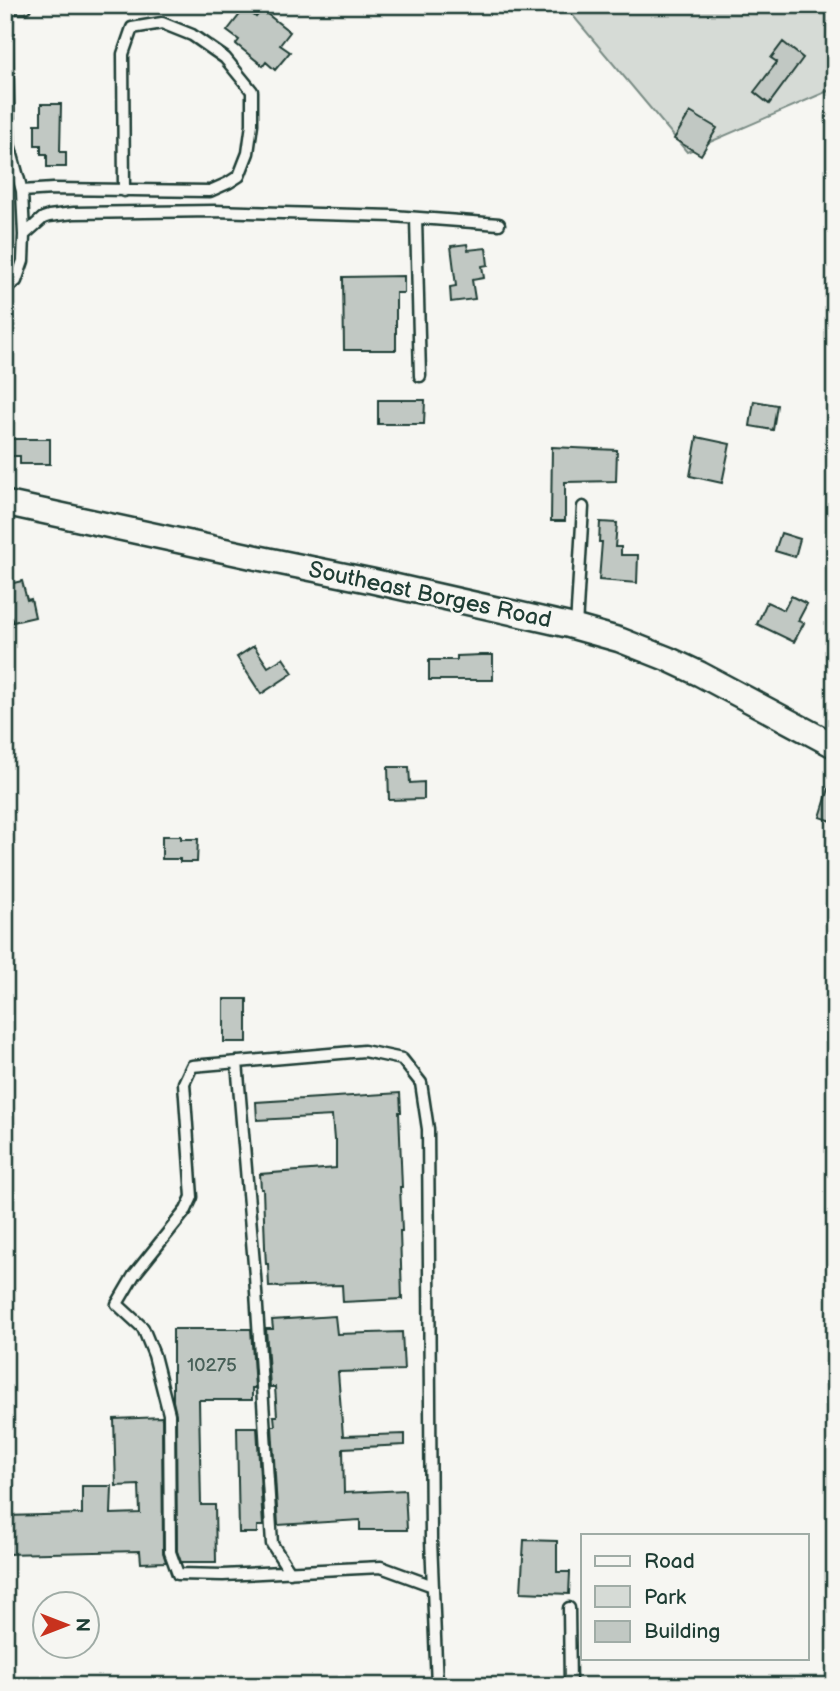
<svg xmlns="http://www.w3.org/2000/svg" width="840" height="1691" font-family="'Balsamiq Sans',sans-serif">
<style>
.green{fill:#d6dbd6;stroke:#7a8c85;stroke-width:2}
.building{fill:#c1c8c3;stroke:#1f3d34;stroke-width:2}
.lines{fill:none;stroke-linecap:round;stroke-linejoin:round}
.service-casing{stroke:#1f3d34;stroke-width:15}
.tertiary-casing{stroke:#1f3d34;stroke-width:28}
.service{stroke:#f6f6f2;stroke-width:10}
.tertiary{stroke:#f6f6f2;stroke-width:23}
.labels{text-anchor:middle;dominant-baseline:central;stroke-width:5;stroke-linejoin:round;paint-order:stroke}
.number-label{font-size:19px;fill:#486058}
.street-label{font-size:23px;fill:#1f3d34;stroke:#f6f6f2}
</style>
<rect width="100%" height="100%" fill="#f6f6f2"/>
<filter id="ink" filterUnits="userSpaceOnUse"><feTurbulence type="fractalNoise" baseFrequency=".0143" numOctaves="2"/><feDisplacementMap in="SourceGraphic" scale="14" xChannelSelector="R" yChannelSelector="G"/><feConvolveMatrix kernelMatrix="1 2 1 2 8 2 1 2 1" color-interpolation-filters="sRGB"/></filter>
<g filter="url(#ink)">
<!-- green -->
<path class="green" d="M 564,5 L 835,5 L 835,88 L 687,152 Z"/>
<!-- building -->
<path class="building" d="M 245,8 L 256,17 L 262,10 L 290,32 L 280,45 L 290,52 L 275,70 L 266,62 L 263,66 L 236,44 L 239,40 L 227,31 Z
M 783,42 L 803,58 L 769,104 L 754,92 L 777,62 L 771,58 Z
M 41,104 L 61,104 L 60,152 L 66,152 L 66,167 L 47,167 L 47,154 L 41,154 L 41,145 L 35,145 L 35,124 L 41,124 Z
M 690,112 L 717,128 L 701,155 L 674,139 Z
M 467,244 L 468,250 L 486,248 L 488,265 L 482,266 L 484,278 L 472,280 L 475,299 L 451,302 L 450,287 L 456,286 L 451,246 Z
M 404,276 L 404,293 L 396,293 L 396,350 L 344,350 L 343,277 Z
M 378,400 L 425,400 L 424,424 L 378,424 Z
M 754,401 L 777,405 L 773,430 L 750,426 Z
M 697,437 L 730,444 L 722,483 L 690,476 Z
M 5,439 L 50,439 L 50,464 L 20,464 L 20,456 L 5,456 Z
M 552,447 L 617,450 L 616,481 L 565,482 L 565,521 L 551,521 Z
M 600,522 L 617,523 L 615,547 L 621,547 L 621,555 L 638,555 L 637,583 L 599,580 L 602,542 L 599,542 Z
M 781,533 L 800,539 L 795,557 L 775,551 Z
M 22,581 L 27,600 L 31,599 L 35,617 L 13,622 L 11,617 L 5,618 L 5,585 Z
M 791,596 L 807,604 L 798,621 L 804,623 L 794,642 L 757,624 L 767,602 L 784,610 Z
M 254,646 L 268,667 L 283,658 L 293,673 L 261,694 L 237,657 Z
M 481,655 L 493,655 L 493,680 L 429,680 L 429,660 L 457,660 L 457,656 Z
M 388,767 L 409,767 L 410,783 L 424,782 L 424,799 L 389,800 Z
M 832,779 L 835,779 L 835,822 L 820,817 Z
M 162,836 L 181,836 L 181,839 L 198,839 L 197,862 L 180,862 L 180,859 L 162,859 Z
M 224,999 L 247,999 L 247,1042 L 224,1042 Z
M 400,1093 L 401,1112 L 399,1112 L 402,1187 L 400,1187 L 402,1231 L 400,1231 L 402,1299 L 343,1302 L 342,1285 L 269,1287 L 268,1264 L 266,1264 L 265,1247 L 263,1189 L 261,1189 L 260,1174 L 336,1168 L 336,1140 L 334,1140 L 332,1116 L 257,1120 L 256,1102 Z
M 335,1316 L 337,1334 L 402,1332 L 404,1370 L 338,1372 L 343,1436 L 405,1434 L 405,1445 L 343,1448 L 344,1493 L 405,1490 L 407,1530 L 360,1530 L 360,1520 L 278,1525 L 272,1426 L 275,1426 L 274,1416 L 277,1416 L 275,1387 L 270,1387 L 266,1329 L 273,1329 L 272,1320 Z
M 173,1329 L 251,1329 L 255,1388 L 252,1388 L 252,1400 L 199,1400 L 201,1505 L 215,1505 L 216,1562 L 181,1562 L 177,1551 L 176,1414 L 173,1401 Z
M 162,1417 L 163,1552 L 166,1562 L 141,1563 L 140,1551 L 5,1554 L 5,1516 L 82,1514 L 82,1486 L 112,1486 L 111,1514 L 140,1513 L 139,1485 L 116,1486 L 114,1419 Z
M 237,1427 L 257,1427 L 263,1526 L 257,1526 L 257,1533 L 239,1533 Z
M 524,1540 L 557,1541 L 557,1572 L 570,1572 L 569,1594 L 521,1592 Z"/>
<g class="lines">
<defs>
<path id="service" d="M 22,191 L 53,189 L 210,191 L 228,183 L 239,176 L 248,153 L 252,124 L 252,91 L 225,58 L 192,35 L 162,23 L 132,28 L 123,54 L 124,191
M 416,218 L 420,376
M 24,235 L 43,218 L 49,216 L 74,213 L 214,211 L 393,216 L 499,224
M 5,289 L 16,281 L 23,261 L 24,235 L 22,191 L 9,144 L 6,14 C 11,6 16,7 25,7
M 576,627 L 583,507
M 237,1062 L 255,1276 L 272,1544 L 290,1572
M 433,1586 L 381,1567 L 223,1575 L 178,1574 L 170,1552 L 169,1414 L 154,1355 L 143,1328 L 117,1304 L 134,1275 L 186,1210 L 192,1197 L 184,1083 L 192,1066 L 364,1051 L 402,1059 L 421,1083 L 428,1129 L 431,1540 L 437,1686
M 569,1608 L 570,1686"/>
<path id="tertiary" d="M 5,503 L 259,558 L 372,581 L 567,625 L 620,640 L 668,659 L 700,674 L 835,746"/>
</defs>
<!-- service casing -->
<use href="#service" class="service-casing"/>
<!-- tertiary casing -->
<use href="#tertiary" class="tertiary-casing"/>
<!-- service -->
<use href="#service" class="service"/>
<!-- tertiary -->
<use href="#tertiary" class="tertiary"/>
</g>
</g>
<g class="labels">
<!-- number labels -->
<g class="number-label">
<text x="212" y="1365">10275</text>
</g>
<!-- street labels -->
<g class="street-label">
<text transform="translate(430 595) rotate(12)">Southeast Borges Road</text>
</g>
</g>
<!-- margin -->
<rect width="840" height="1691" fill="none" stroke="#f6f6f2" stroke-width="28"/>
<rect x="14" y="14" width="812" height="1663" fill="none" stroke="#1f3d34" stroke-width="2.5" filter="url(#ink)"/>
<!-- legend -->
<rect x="581" y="1534" width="228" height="126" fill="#f6f6f2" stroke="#a0aca6" stroke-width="2"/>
<rect x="595" y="1556" width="35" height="10" fill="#f6f6f2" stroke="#a0aca6" stroke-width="2"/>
<text x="644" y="1568" font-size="21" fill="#1f3d34">Road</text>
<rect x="595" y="1586" width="35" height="21" fill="#d6dbd6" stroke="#a0aca6" stroke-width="2"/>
<text x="644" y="1604" font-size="21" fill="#1f3d34">Park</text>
<rect x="595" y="1621" width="35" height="21" fill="#c1c8c3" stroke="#a0aca6" stroke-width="2"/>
<text x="644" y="1638" font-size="21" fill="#1f3d34">Building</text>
<!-- north arrow -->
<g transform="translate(66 1625) rotate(90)"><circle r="33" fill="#f6f6f2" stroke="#a0aca6" stroke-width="2"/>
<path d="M0-5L12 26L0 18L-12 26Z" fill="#c8321e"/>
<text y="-10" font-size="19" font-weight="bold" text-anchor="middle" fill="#1f3d34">N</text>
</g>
</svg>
